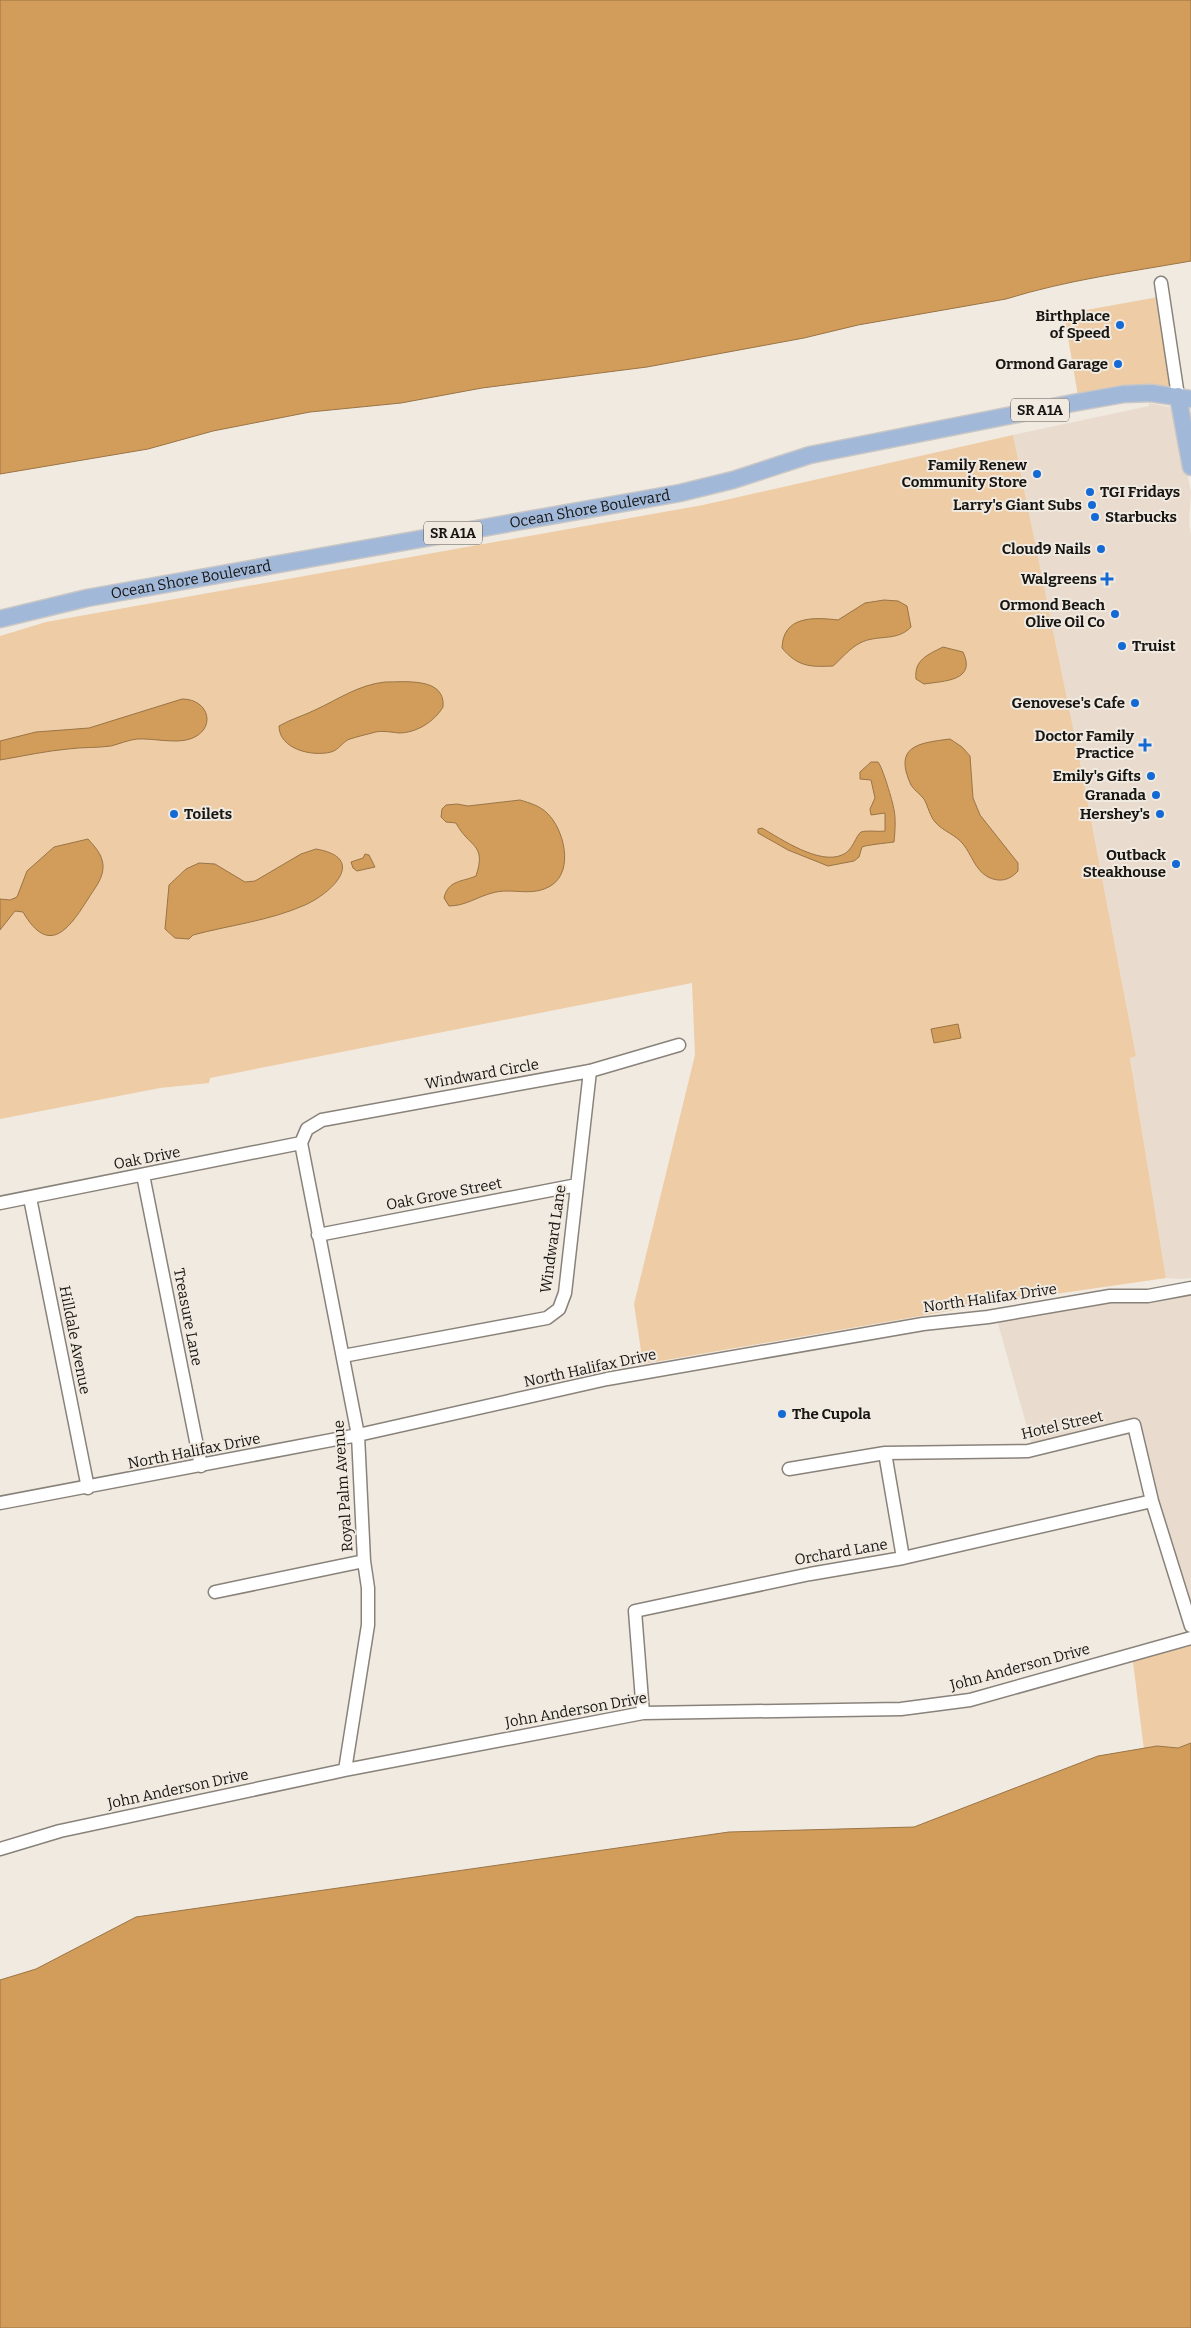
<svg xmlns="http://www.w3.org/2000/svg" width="1191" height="2328" font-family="Bitter,serif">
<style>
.built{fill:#e9dcce}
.green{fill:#eecca5}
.water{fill:#d29d5b;stroke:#9a7445}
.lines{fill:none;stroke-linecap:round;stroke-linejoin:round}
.minor-casing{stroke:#88827a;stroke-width:15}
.major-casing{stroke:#c8c7c6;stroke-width:19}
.minor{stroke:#fff;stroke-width:12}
.major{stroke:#a1b8d9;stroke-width:16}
.poi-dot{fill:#136ad4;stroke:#f1eae1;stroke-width:2}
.labels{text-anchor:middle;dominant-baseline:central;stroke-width:4;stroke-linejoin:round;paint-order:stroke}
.shield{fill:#f1eae1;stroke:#595651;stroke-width:1}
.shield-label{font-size:14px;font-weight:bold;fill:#181613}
.poi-label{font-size:15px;font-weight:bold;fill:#181613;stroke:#f1eae1;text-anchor:end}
.street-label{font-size:15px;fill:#181613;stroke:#f1eae1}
</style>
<rect width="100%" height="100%" fill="#f1eae1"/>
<!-- built -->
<path class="built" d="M 1149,403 L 1174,408 L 1191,492 L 1189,524 L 1191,535 L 1191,1278 L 1183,1279 L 1166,1278 L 1130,1057 L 1136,1056 L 1079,757 L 1013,435 L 1149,406 Z
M 1191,1293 L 1191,1607 L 1159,1505 L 1138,1420 L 1032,1445 L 997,1320 L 1111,1301 Z"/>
<!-- green -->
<path class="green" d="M 1164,296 L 1178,396 L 1079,402 L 1064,314 Z
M 1013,435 L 1079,757 L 1136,1056 L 1130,1058 L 1166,1278 L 1001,1302 L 643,1364 L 634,1304 L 695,1055 L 692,983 L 210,1078 L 209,1083 L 160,1088 L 0,1119 L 0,636 L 46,622 L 703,505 Z
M 1191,1638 L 1191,1743 C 1176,1752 1162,1744 1144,1750 L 1132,1654 Z"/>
<!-- water -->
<path class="water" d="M 0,0 L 1191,0 L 1191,261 C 1129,272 1067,280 1006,299 L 858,325 L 804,338 L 647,367 L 482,388 L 401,403 L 310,412 L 213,431 L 148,449 L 0,474 Z
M 884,600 L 898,601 L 907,606 L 911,627 C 897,642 877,634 860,643 C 850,648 841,659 833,666 C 810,667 798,667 782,648 C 783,616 813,617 838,620 L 865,603 Z
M 943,647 L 963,652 C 977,681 944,681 924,684 L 916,679 C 914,660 927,655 943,647 Z
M 385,682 C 405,682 446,677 443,707 C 434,722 416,733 399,733 C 390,732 380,730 372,733 C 364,735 356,737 350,739 C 343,741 339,750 331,752 C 312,757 279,749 279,726 C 291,719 303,716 315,710 C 339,699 358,685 385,682 Z
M 182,699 C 210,699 217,730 190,739 C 175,744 153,738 137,739 C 128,740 119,744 111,746 C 97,748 82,747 68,749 C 46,751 23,756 0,760 L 0,741 L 36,732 L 89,728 Z
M 950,739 L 962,747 L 970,756 L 973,798 L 980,815 L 1018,863 L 1018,871 C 1010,880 1000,883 988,877 C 975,870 972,855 963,844 C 956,835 943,831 936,823 C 930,817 928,806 924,799 C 920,794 914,790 911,785 C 893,746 918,743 950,739 Z
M 871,762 L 878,762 C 882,766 893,802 894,810 C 896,819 895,832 894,842 C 887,843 866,845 862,847 L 859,857 L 854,861 L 828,866 L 788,850 L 758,833 L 758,829 L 762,828 C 781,839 819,865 842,855 C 853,851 856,835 861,832 C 867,830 878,832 885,831 L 885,813 L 871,815 L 870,809 L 875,798 L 871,780 L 860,779 L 860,772 Z
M 520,800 C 530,803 540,806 547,813 C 564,829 574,870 552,885 C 532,898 513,887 492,893 C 477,897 465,906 449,906 L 444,898 C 448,880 462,882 476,876 C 487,843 469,848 456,823 L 446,822 L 441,817 L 442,809 L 446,805 L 457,804 L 468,806 Z
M 88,839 C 95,847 102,854 103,865 C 104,878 94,889 88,899 C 69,929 49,957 23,912 L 15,911 L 0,930 L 0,899 L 10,900 L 17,897 L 27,871 L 54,847 Z
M 316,849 C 368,858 332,893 305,905 C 269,921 230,925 193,935 L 189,939 L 175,938 L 165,929 L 169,885 L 186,869 L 199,863 L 215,864 L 245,882 L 255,881 L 301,854 Z
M 365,854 L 369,855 L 375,867 L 357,871 L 353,868 L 351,862 L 363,858 Z
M 958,1024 L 961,1038 L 934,1043 L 931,1029 Z
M 1191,1743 L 1191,2328 L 0,2328 L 0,1980 L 36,1969 L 136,1917 L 729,1832 L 914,1827 L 1098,1756 L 1157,1746 L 1178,1748 Z"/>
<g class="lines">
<defs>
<path id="minor" d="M 1161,283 L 1178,396
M 301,1143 L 358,1435 L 364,1561 L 368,1588 L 368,1625 L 345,1770
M 301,1143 L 307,1129 L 322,1120 L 590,1071 L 679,1045
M 143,1175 L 201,1466
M 30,1198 L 88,1488
M 0,1203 L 301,1143
M 318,1235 L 577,1185
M 343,1356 L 547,1318 L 559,1309 L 565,1293 L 590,1071
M 885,1453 L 903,1558
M 789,1469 L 885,1453 L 1028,1451 L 1134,1425 L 1152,1501 L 1191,1626
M 0,1503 L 358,1435 L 607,1379 L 923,1324 L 988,1317 L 1110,1296 L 1148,1296 L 1191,1288
M 215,1592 L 364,1561
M 643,1713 L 635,1611 L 810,1574 L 903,1558 L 1152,1501
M 0,1849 L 60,1831 L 345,1770 L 643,1713 L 901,1709 L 970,1700 L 1191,1638"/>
<g id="major">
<path d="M 1178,396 L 1191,467"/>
<path id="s1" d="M 0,619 L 87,598 L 680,493 L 733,480 L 810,455 L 1073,403 L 1124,394 L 1151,393 L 1191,399"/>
</g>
</defs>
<!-- minor casing -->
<use href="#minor" class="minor-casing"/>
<!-- major casing -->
<use href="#major" class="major-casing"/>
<!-- minor -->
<use href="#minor" class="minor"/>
<!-- major -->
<use href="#major" class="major"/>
</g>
<!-- markers -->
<g class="poi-dot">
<circle cx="1120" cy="325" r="5"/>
<circle cx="1118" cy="364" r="5"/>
<circle cx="1037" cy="474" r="5"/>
<circle cx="1090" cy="492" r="5"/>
<circle cx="1092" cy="505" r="5"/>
<circle cx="1095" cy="517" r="5"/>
<circle cx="1101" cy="549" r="5"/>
<path d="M1104.5 571.5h5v5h5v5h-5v5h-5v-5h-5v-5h5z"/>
<circle cx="1115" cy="614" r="5"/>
<circle cx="1122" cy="646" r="5"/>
<circle cx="1135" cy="703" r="5"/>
<path d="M1142.5 737.5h5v5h5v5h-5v5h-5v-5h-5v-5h5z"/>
<circle cx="1151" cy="776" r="5"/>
<circle cx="1156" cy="795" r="5"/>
<circle cx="174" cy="814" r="5"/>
<circle cx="1160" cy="814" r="5"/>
<circle cx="1176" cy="864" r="5"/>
<circle cx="782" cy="1414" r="5"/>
</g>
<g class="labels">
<!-- shield labels -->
<g class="shield">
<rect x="1011" y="398.5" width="58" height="23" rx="4"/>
<rect x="424" y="521.5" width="58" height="23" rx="4"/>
</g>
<g class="shield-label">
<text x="1040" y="410">SR A1A</text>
<text x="453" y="533">SR A1A</text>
</g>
<!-- poi labels -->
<g class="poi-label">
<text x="1110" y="316">Birthplace<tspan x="1110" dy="17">of Speed</tspan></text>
<text x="1108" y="364">Ormond Garage</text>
<text x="1027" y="465">Family Renew<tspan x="1027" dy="17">Community Store</tspan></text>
<text x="1100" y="492" text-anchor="start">TGI Fridays</text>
<text x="1082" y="505">Larry's Giant Subs</text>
<text x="1105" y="517" text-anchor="start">Starbucks</text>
<text x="1091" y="549">Cloud9 Nails</text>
<text x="1097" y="579">Walgreens</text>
<text x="1105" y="605">Ormond Beach<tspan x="1105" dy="17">Olive Oil Co</tspan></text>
<text x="1132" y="646" text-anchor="start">Truist</text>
<text x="1125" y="703">Genovese's Cafe</text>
<text x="1134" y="736">Doctor Family<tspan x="1134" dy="17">Practice</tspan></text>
<text x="1141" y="776">Emily's Gifts</text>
<text x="1146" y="795">Granada</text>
<text x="184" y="814" text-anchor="start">Toilets</text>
<text x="1150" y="814">Hershey's</text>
<text x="1166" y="855">Outback<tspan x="1166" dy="17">Steakhouse</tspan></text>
<text x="792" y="1414" text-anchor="start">The Cupola</text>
</g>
<!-- street labels -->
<g class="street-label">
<text stroke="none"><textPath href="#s1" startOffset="600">Ocean Shore Boulevard</textPath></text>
<text stroke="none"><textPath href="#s1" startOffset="195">Ocean Shore Boulevard</textPath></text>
<text transform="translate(482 1074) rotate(-10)">Windward Circle</text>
<text transform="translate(147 1158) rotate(-11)">Oak Drive</text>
<text transform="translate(444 1194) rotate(-11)">Oak Grove Street</text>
<text transform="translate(553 1239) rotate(-82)">Windward Lane</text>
<text transform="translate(990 1298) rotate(-8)">North Halifax Drive</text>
<text transform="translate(188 1317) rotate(79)">Treasure Lane</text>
<text transform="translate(75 1340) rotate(79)">Hilldale Avenue</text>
<text transform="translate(590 1368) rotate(-12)">North Halifax Drive</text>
<text transform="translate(1062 1425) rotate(-13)">Hotel Street</text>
<text transform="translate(194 1451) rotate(-11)">North Halifax Drive</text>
<text transform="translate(343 1486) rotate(-94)">Royal Palm Avenue</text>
<text transform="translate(841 1552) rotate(-10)">Orchard Lane</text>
<text transform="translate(1020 1667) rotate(-15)">John Anderson Drive</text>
<text transform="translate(576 1710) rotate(-10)">John Anderson Drive</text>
<text transform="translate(178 1789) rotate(-12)">John Anderson Drive</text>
</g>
</g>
</svg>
